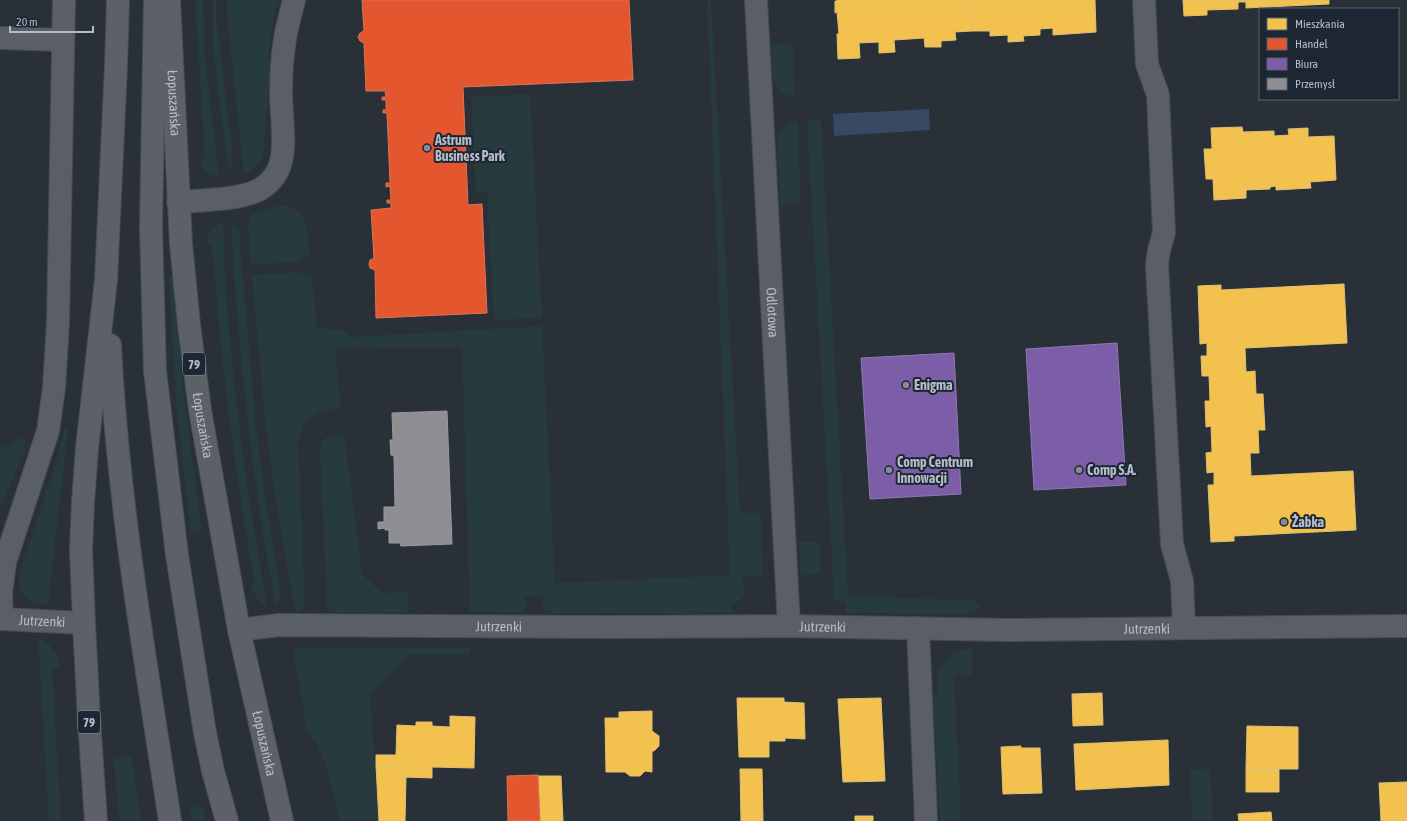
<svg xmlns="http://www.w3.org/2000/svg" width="1407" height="821" font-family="'Asap Condensed',sans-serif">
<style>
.green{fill:#273a3e}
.water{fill:#384963}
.homes{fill:#f2c14e;stroke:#dfc073}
.shops{fill:#e4572e;stroke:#d6755c}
.offices{fill:#7b5ea7;stroke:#8c7ab1}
.industry{fill:#8d8d92;stroke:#999ba2}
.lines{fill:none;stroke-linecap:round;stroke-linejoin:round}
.minor-casing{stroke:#484c53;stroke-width:24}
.major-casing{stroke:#484c55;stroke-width:24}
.minor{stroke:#5a5e66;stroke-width:22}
.major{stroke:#5c6168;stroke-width:22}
.poi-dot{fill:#848b96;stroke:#1d2633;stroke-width:1.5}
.labels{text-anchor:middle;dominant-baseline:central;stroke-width:4;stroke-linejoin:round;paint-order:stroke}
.shield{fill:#1d2633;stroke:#878f9c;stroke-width:1}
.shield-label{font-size:13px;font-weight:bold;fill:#b4bcc9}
.street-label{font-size:14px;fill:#b4bcc9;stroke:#1d2633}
.poi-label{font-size:14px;font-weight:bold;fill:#b4bcc9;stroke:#1d2633;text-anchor:start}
</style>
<rect width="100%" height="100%" fill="#2a3038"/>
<!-- green -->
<path class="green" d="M 195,0 L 203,0 L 204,49 L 219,177 C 210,174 201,171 200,159 L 205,159 Z
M 213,0 L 217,0 L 216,13 L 233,161 L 229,174 L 213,49 Z
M 227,0 L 280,0 L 275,9 L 269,49 L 269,88 L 264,146 L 261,159 L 254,169 L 244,175 L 227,15 Z
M 707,0 L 711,0 L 740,513 L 757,513 L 761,516 L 763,574 L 760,576 L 743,577 L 744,595 L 739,602 L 732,602 L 732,613 L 547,613 L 543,608 L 542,596 L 525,597 L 526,609 L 522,612 L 470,612 L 462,348 L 335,349 L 341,408 C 313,411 307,415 298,441 L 305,604 L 301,611 L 295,611 L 275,495 L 265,418 L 252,275 L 300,272 L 304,275 L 312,275 L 317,328 L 341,330 L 352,337 L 542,326 L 555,583 L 730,575 Z
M 788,43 L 793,47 L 795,96 C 767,95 773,64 771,44 Z
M 530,94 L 542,318 L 494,320 L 487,192 L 476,193 L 471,97 Z
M 807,120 L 821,120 L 848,595 L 894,595 L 897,598 L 973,600 L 980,607 L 975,612 L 969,614 L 846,613 L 846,603 L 836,601 L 834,598 Z
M 797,121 L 801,199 L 799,203 L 780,206 L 777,141 C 779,130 786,123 797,121 Z
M 281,205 C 311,210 307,232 310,257 L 304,257 L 300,261 L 251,265 L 248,227 L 252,215 L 260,211 Z
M 223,221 C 226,351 245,480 267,607 C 259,602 253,594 251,585 L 255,584 C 234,472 221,359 212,245 L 207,245 C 207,233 212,227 223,221 Z
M 231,222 L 239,231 L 255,418 L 265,496 L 281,595 L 276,607 C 252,480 238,351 231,222 Z
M 173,275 L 184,398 L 202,531 L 191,534 L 176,401 L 169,276 Z
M 65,428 L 68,428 L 48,605 C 25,603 18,595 19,573 L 57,459 Z
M 344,434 L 362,574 L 382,593 L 409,592 L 408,612 L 331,612 L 327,606 L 320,447 L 325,438 Z
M 26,436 L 24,453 L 0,508 L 0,449 Z
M 814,541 L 820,544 L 821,571 L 818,574 L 801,575 L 799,542 Z
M 38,639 C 52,644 58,652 60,668 L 52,668 L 61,821 L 49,821 Z
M 297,647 L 470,648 L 469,655 L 410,654 L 370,694 L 379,821 L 339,821 L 331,783 L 324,761 L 316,744 L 307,731 L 294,654 Z
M 972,647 L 972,675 L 954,676 L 961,821 L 940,821 L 933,695 L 939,694 L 938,672 L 945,662 L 952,654 L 962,650 Z
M 131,756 L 141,821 L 119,821 L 114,758 Z
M 1210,768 L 1213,821 L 1192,821 L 1190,771 Z
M 201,804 L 206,821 L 192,821 L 190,808 Z"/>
<!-- water -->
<path class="water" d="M 929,109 L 930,130 L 834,136 L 833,114 Z"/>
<!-- homes -->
<path class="homes" d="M 837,0 L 970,0 L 972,31 L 955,32 L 956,40 L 941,41 L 941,47 L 925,47 L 924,38 L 894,40 L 895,52 L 879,53 L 879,42 L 859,43 L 860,58 L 838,59 L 837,34 L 839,34 L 837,12 L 835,13 L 835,1 L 837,1 Z
M 970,0 L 1095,0 L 1096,32 L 1053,35 L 1053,28 L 1040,29 L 1040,35 L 1023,36 L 1024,41 L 1008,42 L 1008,35 L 990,36 L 990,31 L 972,31 Z
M 1183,0 L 1329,0 L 1329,4 L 1246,8 L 1246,2 L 1238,2 L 1238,9 L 1207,10 L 1207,15 L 1184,16 Z
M 1242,127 L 1243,132 L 1274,131 L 1274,136 L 1289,135 L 1288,129 L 1308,128 L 1308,137 L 1334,136 L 1336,180 L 1310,182 L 1311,188 L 1276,190 L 1276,186 L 1270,187 L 1270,189 L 1246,190 L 1246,198 L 1214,200 L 1213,179 L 1206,179 L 1204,149 L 1212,149 L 1211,128 Z
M 1344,284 L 1347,343 L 1245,348 L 1246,372 L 1255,371 L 1256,394 L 1263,394 L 1265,430 L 1258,430 L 1259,453 L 1250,453 L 1251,476 L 1353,471 L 1356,530 L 1234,536 L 1234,541 L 1211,542 L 1208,485 L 1214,485 L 1214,472 L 1207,473 L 1206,453 L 1212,452 L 1211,426 L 1206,427 L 1205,401 L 1210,401 L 1209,376 L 1202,376 L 1201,356 L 1207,356 L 1207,343 L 1200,344 L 1198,286 L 1221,285 L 1221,290 Z
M 1102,693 L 1103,725 L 1073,726 L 1072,694 Z
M 737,698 L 784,698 L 784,702 L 804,703 L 805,739 L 785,738 L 785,741 L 769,741 L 769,757 L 739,757 Z
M 881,698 L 885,781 L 843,782 L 838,699 Z
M 652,711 L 652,731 L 659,736 L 659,746 L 654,751 L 652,751 L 652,772 L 645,771 L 640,776 L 630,776 L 625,772 L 606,772 L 605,718 L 619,718 L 619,712 Z
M 450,716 L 475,717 L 474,768 L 432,767 L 432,778 L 403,777 L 404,766 L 376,766 L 376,755 L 396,755 L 397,725 L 416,726 L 416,722 L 432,722 L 432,726 L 450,727 Z
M 1247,726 L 1298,727 L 1298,769 L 1246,769 Z
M 1168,740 L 1169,785 L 1076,790 L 1074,744 Z
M 1021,746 L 1021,748 L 1040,748 L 1042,793 L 1003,794 L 1001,747 Z
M 376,766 L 404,766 L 403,777 L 406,777 L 405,821 L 379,821 Z
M 740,769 L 762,769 L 763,821 L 741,821 Z
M 1246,769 L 1279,769 L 1279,792 L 1246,792 Z
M 538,776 L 561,776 L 563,821 L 540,821 Z
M 1407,782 L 1407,821 L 1381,821 L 1379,783 Z
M 1271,812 L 1272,821 L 1239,821 L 1238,814 Z
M 855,816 L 873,816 L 873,821 L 855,821 Z"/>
<!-- shops -->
<path class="shops" d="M 362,0 L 629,0 L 633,80 L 463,87 L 468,205 L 482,204 L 487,313 L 376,318 L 375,270 L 370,268 L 369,264 L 370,260 L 374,258 L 371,210 L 391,208 L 391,203 L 387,203 L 387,200 L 391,200 L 390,186 L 386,187 L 386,183 L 390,183 L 387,113 L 383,113 L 383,110 L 386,110 L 386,100 L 382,100 L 382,97 L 386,97 L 385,91 L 366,91 L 364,43 L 360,41 L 358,37 L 360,33 L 364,31 Z
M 538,775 L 540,821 L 508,821 L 507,776 Z"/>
<!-- offices -->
<path class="offices" d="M 1117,343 L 1126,485 L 1034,490 L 1026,349 Z
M 954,353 L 961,494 L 870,499 L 861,358 Z"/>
<!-- industry -->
<path class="industry" d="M 447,411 L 452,544 L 401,546 L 400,543 L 389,543 L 389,530 L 385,530 L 385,528 L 378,529 L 378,522 L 384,522 L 384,507 L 395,507 L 394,456 L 391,455 L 390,440 L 393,440 L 392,413 Z"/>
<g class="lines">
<defs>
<g id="minor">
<path id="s1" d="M 756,0 L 789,626"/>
<path d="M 1144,0 L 1147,64 L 1158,95 L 1164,233 L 1159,250 L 1157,265 L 1172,544 L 1182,581 L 1184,628"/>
<path d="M 0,38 L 63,40"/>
<path d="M 178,202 C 200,200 245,200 262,188 C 271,182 279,172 281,161 C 286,143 281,114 281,94 C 281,76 282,57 285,39 C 287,26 291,13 294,0"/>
<path id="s2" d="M 0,619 L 84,623"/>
<path d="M 2,619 L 1,593 L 5,562 L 48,431 L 54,388 L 58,322 L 64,0"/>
<path d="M 918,628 L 926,821"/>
<path id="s3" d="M 239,630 L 279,625 L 611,627 L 789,626 L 1007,630 L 1407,626"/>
</g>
<g id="major">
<path d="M 155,0 L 151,228 L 155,371 L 177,555 L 205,733 L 213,771 L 227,821"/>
<path id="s4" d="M 169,0 L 181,244 L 189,325 L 200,410 L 239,630 L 282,821"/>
<path d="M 110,345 C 118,505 146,663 170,821"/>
<path d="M 96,821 L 89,720 L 84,623 L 81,550 L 83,502 L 87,448 L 106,280 L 116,66 L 118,0"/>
</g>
</defs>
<!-- minor casing -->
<use href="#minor" class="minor-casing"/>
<!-- major casing -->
<use href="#major" class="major-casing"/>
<!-- minor -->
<use href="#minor" class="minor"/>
<!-- major -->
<use href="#major" class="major"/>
</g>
<!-- markers -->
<g class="poi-dot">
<circle cx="427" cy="148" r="4"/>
<circle cx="906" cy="385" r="4"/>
<circle cx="889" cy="470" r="4"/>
<circle cx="1079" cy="470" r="4"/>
<circle cx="1284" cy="522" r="4"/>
</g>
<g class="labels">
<!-- shield labels -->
<g class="shield">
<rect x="183" y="353" width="22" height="22" rx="3"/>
<rect x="78" y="711" width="22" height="22" rx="3"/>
</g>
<g class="shield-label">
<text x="194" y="364">79</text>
<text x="89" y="722">79</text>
</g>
<!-- street labels -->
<g class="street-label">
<text stroke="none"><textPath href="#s4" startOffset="103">Łopuszańska</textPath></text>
<text stroke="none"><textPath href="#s1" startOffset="313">Odlotowa</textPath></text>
<text stroke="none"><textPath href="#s4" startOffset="427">Łopuszańska</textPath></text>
<text stroke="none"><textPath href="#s2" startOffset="42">Jutrzenki</textPath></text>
<text stroke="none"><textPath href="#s3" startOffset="260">Jutrzenki</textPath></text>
<text stroke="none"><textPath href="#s3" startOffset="584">Jutrzenki</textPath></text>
<text stroke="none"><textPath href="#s3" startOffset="908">Jutrzenki</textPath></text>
<text stroke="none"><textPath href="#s4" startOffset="751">Łopuszańska</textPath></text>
</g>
<!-- poi labels -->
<g class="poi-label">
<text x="435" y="140">Astrum<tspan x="435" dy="16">Business Park</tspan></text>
<text x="914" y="385">Enigma</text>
<text x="897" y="462">Comp Centrum<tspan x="897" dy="16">Innowacji</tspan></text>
<text x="1087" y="470">Comp S.A.</text>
<text x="1292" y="522">Żabka</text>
</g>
</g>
<!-- legend -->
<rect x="1259" y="8" width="140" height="92" fill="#1d2633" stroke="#59626f"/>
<rect x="1267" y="18" width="20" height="12" fill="#f2c14e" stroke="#59626f"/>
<text x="1295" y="28" font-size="12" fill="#b4bcc9">Mieszkania</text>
<rect x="1267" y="38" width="20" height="12" fill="#e4572e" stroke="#59626f"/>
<text x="1295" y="48" font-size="12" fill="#b4bcc9">Handel</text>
<rect x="1267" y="58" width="20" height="12" fill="#7b5ea7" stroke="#59626f"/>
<text x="1295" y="68" font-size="12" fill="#b4bcc9">Biura</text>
<rect x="1267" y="78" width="20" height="12" fill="#8d8d92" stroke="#59626f"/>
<text x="1295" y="88" font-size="12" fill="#b4bcc9">Przemysł</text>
<!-- scale -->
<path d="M10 26v6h83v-6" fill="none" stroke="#b4bcc9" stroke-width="2"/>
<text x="16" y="26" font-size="12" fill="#b4bcc9" stroke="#1d2633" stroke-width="3" paint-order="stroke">20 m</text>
</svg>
